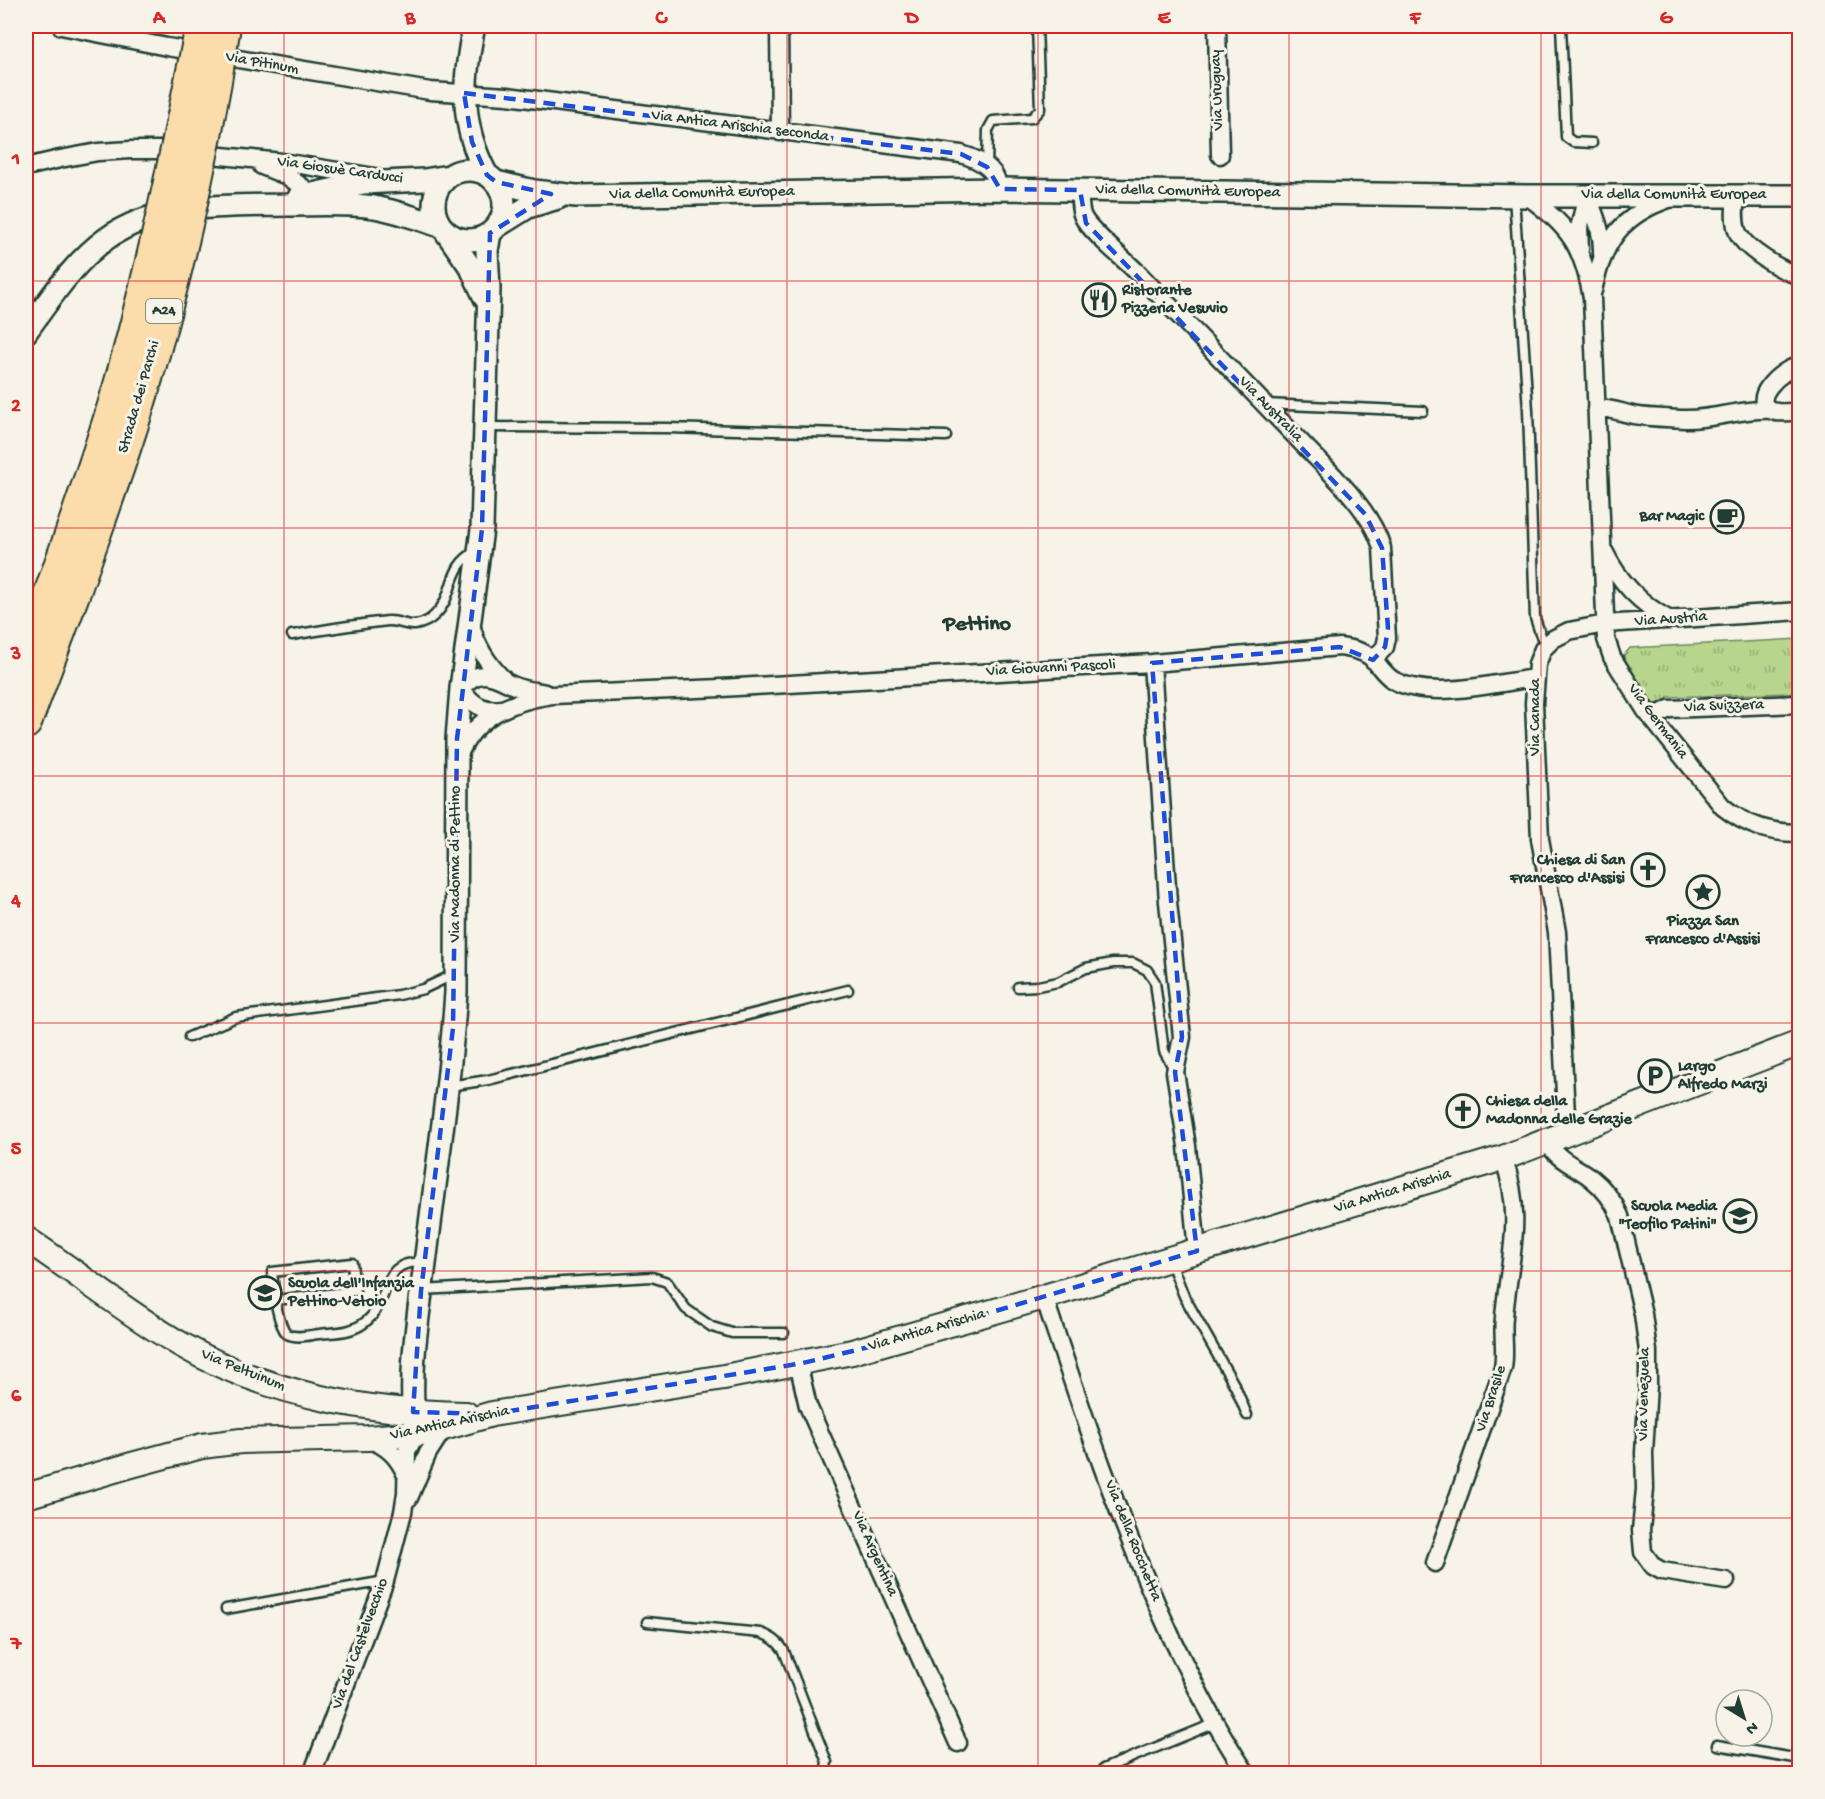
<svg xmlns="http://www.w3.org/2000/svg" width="1825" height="1799" font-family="'Gochi Hand',sans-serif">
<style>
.grass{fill:url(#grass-tufts);stroke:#6c8960;stroke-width:1.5}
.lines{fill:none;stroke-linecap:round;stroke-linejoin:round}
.service-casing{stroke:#1f3d34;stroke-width:13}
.minor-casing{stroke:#1f3d34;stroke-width:21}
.tertiary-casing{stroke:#1f3d34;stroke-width:26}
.secondary-casing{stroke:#1f3d34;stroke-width:28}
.motorway-casing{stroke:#1f3d34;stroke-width:34}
.service{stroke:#f7f3e8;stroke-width:8}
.minor{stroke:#f7f3e8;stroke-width:16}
.tertiary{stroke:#f7f3e8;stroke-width:21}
.secondary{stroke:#f7f3e8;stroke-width:24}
.motorway{stroke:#fddcac;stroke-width:30}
.motorway-bridge-casing{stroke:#1f3d34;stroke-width:34;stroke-linecap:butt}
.motorway-bridge{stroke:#fddcac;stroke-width:30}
.marked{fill:none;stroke:#1d4ed8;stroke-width:4.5;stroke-dasharray:12 8;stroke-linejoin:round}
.grid{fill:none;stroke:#d62828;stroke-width:1.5;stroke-opacity:0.55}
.labels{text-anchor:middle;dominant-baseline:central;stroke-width:6;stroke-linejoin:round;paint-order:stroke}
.shield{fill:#f7f3e8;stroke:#60746a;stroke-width:1.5}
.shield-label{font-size:15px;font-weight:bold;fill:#1f3d34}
.street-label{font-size:16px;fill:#1f3d34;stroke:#f7f3e8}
.poi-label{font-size:16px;font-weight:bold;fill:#1f3d34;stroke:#f7f3e8;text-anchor:start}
.district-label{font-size:22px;font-weight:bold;fill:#1f3d34;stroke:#f7f3e8}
.neatline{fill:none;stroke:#d62828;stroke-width:2}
.grid-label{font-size:20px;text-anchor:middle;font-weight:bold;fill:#d62828}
</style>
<defs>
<pattern id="grass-tufts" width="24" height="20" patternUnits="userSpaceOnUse" patternTransform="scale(1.5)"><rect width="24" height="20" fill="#b8d58d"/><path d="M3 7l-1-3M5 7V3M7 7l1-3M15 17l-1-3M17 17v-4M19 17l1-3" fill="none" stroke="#95ae74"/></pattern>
</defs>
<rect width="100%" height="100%" fill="#f7f3e8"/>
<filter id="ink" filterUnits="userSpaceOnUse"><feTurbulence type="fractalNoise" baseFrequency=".0167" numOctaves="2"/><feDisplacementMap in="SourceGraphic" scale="12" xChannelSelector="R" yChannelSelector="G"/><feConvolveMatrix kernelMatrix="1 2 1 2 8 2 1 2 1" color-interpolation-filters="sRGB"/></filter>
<g filter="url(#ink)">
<!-- grass -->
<path class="grass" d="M 1799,639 L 1799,693 L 1668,697 L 1668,703 L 1648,704 L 1616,665 L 1630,648 Z"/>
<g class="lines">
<defs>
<path id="service" d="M 1561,26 L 1566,137 L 1573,142 L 1592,143
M 987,167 L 988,130 L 993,121 L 1032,118 L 1040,109 L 1037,26
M 1514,196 L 1528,410 L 1535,618 L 1541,636 L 1547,644
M 1265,404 L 1423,411
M 486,427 L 667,428 L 946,436
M 292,635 C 324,630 356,624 388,621 C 397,620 406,626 415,625 C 422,624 430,620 435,615 C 456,595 446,566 477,551
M 1018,987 L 1038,986 L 1058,982 L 1086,968 L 1113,963 L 1133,963 L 1147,970 L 1155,982 L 1164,1051 L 1174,1069
M 189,1037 L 236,1017 L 399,995 L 423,989 L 455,974
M 449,1086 L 488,1080 L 848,990
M 1170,1260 L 1184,1296 L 1236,1388 L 1247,1415
M 422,1290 L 652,1277 L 667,1282 L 686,1309 L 712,1327 L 732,1333 L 784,1333
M 276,1300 L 355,1291 L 352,1263 L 272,1272 C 274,1288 276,1322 287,1334 C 297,1339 309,1335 319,1334 C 335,1332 351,1333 364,1323 C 394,1302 377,1258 424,1263
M 226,1609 L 385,1581
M 647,1622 L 761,1633 C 771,1637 778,1641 784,1651 L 827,1762 L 825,1774
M 1717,1745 L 1800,1759
M 1104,1774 L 1103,1769 L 1216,1723"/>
<path id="minor" d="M 61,26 L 167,47 L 430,91 L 507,96 L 961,154 C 978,159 998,169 998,189
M 779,26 L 780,132
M 1217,26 L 1220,155
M 262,166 L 287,176 L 319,199
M 26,167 L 60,159 L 98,152 L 131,150 L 161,150 L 282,162 L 375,177
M 1080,190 C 1080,199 1079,209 1083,217 C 1089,230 1125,260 1137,272 C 1190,327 1243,382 1296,437 C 1325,468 1370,506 1382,548 L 1387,638 L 1385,647 L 1373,660
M 1587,195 C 1595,215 1603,232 1602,254
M 1736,195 C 1735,207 1733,221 1738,233 C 1746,250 1782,271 1800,276
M 1527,196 C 1569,226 1583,246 1592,298 L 1606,639 L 1612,657 L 1646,711 L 1723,807 C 1747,826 1770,833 1800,833
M 1580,249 L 1579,228 L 1587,195
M 1593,291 C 1603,241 1622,214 1672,198
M 1800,366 C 1782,367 1744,404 1776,412 C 1783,413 1792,412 1800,411
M 1596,408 C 1610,408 1620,412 1633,415 C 1649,418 1667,418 1684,419 C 1715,420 1741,408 1772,410
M 1604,551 C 1619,582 1640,604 1670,620
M 471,624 C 476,646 487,663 503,679
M 1152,663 L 1168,902 L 1182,1037 L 1175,1072 L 1187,1146 L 1197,1251
M 501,709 C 482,712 471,703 461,688 C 482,665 495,678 517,687 C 525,690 536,691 545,693
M 1652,718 L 1669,709 L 1800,704
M 458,757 C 474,716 511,701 552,695 L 721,688 L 1152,663 L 1340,647 C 1352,649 1365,651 1374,660 C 1380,667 1385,675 1393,680 C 1431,701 1494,683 1535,678
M 1567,1135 L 1557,932 L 1540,839 L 1534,703 L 1537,664 L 1543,649 L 1553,639 L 1569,631 L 1605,624 L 1800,611
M 1548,1142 C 1556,1160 1576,1166 1591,1178 C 1605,1189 1613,1200 1620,1216 L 1643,1314 L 1648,1351 L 1648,1385 L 1644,1453 L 1645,1489 L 1641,1530 L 1643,1552 L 1653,1566 L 1662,1571 L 1726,1581
M 1044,1297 C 1082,1411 1120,1525 1170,1634 C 1193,1682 1217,1730 1247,1774
M 798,1363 L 808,1406 L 958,1743
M 369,1439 C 387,1447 397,1455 405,1473
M 409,1498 L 428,1453 L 444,1428
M 1435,1563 L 1503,1368 C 1506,1351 1502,1334 1504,1317 C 1509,1259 1525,1216 1503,1158
M 312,1774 L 385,1581 L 403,1512 L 406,1493 L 407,1451 L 416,1434"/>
<path id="tertiary" d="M 474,26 C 463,80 459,124 487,175
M434 205a35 35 0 1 1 70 0a35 35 0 1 1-70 0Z
M 496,182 L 534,191 L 576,196 L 998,189 L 1527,196 L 1800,196
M 299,197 L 363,183 L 424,180 L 449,176
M 496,227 L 528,207 L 558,198
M 446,232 L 471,268 L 485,298
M 26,332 C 50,299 73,263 106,239 C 157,202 227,206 288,205 C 316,205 346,203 374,207 C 397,211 419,219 440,226
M 415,1428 C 408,1374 418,1318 425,1264 C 436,1173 450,1083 456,992 L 457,739 L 461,688 L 482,529 L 489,288 L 487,251 L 490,233"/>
<path id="secondary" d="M 26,1239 C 78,1273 126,1313 180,1344 C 268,1395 366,1412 466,1414
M 26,1496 L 128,1466 L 202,1446 L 241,1441 L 368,1438 L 416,1434 L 447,1427 L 492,1414 L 724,1377 L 852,1352 L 1044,1297 L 1503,1158 L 1800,1043"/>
<path id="motorway" d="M 26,658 L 53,583
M 26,723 L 76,589"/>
</defs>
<!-- service casing -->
<use href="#service" class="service-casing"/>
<!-- minor casing -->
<use href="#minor" class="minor-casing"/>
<!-- tertiary casing -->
<use href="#tertiary" class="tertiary-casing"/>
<!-- secondary casing -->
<use href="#secondary" class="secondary-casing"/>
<!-- motorway casing -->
<use href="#motorway" class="motorway-casing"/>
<!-- service -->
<use href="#service" class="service"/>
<!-- minor -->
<use href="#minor" class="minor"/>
<!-- tertiary -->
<use href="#tertiary" class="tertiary"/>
<!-- secondary -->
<use href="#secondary" class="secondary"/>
<!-- motorway -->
<use href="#motorway" class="motorway"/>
<defs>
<path id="motorway-bridge" d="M 53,583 C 76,518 99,454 118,389 C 152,269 177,148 201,26
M 76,589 C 100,520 126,452 146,382 C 180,266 207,144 225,26"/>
</defs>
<!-- motorway-bridge casing -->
<use href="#motorway-bridge" class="motorway-bridge-casing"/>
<!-- motorway-bridge -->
<use href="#motorway-bridge" class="motorway-bridge"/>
</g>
</g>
<!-- marked area -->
<path class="marked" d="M 464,93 L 961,154 L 987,167 L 1000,189 L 1080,190 L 1086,223 L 1365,514 L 1382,548 L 1388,628 L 1385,647 L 1373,660 L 1340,647 L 1152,663 L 1182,1037 L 1175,1072 L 1197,1251 L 898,1340 L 803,1363 L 492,1414 L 413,1412 L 421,1291 L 453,1028 L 457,739 L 482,529 L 490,233 L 551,194 L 496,182 L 487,175 L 472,142 Z"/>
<!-- grid -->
<path class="grid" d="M 284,26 L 284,1774M 536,26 L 536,1774M 787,26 L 787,1774M 1038,26 L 1038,1774M 1289,26 L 1289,1774M 1541,26 L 1541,1774M 26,281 L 1800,281M 26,528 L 1800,528M 26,776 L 1800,776M 26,1023 L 1800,1023M 26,1271 L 1800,1271M 26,1518 L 1800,1518"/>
<!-- icons -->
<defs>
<symbol id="restaurant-ring" viewBox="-11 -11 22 22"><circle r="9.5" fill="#f7f3e8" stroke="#1f3d34" stroke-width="1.5"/><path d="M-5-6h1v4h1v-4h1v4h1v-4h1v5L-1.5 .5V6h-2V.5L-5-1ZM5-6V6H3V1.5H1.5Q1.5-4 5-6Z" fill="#1f3d34"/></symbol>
<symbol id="cafe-ring" viewBox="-11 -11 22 22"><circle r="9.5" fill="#f7f3e8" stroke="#1f3d34" stroke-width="1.5"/><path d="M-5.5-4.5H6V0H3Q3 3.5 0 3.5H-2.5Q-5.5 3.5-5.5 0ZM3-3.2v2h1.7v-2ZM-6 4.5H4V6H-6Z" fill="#1f3d34"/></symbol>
<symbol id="church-ring" viewBox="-11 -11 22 22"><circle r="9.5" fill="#f7f3e8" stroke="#1f3d34" stroke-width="1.5"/><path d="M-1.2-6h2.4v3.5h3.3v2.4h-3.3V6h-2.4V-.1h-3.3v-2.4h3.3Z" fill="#1f3d34"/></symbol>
<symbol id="sight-ring" viewBox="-11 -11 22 22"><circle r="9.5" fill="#f7f3e8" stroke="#1f3d34" stroke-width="1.5"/><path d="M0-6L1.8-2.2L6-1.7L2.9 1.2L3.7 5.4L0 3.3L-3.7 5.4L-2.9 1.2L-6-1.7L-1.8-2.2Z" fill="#1f3d34"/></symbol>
<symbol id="parking-ring" viewBox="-11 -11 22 22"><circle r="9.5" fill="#f7f3e8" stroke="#1f3d34" stroke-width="1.5"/><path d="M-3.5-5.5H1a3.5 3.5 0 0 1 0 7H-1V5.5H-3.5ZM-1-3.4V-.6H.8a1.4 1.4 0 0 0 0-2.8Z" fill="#1f3d34"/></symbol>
<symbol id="school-ring" viewBox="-11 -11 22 22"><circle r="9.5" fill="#f7f3e8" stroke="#1f3d34" stroke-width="1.5"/><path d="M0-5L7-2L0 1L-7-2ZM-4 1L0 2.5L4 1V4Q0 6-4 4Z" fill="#1f3d34"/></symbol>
</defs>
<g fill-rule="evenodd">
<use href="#restaurant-ring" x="1080" y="281" width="38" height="38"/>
<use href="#cafe-ring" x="1708" y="498" width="38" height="38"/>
<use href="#church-ring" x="1629" y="851" width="38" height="38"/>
<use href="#sight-ring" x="1684" y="873" width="38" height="38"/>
<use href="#parking-ring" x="1636" y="1057" width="38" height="38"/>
<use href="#church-ring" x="1444" y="1092" width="38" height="38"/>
<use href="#school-ring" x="1721" y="1197" width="38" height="38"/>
<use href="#school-ring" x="246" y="1274" width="38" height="38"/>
</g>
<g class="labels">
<!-- shield labels -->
<rect class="shield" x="146" y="299" width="36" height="24" rx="4.5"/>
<g class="shield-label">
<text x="164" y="311">A24</text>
</g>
<!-- street labels -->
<g class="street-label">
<text transform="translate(262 64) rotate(10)">Via Pitinum</text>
<text transform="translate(1218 90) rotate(-92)">Via Uruguay</text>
<text transform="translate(740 127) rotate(7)">Via Antica Arischia seconda</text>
<text transform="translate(340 171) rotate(8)">Via Giosuè Carducci</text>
<text transform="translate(1188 192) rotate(1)">Via della Comunità Europea</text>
<text transform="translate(702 194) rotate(-1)">Via della Comunità Europea</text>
<text x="1674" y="195">Via della Comunità Europea</text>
<text transform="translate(140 397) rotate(-74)">Strada dei Parchi</text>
<text transform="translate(1270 410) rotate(46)">Via Australia</text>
<text transform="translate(1671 620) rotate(-4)">Via Austria</text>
<text transform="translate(1051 669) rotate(-3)">Via Giovanni Pascoli</text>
<text transform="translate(1724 707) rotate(-2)">Via Svizzera</text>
<text transform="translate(1536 717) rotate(-90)">Via Canada</text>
<text transform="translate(1657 722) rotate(53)">Via Germania</text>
<text transform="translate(456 864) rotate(-90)">Via Madonna di Pettino</text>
<text transform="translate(1393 1192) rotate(-17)">Via Antica Arischia</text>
<text transform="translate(927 1331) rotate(-16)">Via Antica Arischia</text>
<text transform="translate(243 1371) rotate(22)">Via Peltuinum</text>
<text transform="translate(1645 1394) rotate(-89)">Via Venezuela</text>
<text transform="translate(1492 1399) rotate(-72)">Via Brasile</text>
<text transform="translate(450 1424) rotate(-12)">Via Antica Arischia</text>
<text transform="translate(1132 1541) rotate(68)">Via della Rocchetta</text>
<text transform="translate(874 1554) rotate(66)">Via Argentina</text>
<text transform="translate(361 1644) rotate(-70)">Via del Castelvecchio</text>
</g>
<!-- poi labels -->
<g class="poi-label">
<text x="1122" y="291">Ristorante<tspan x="1122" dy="18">Pizzeria Vesuvio</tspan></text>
<text x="1704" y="517" text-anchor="end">Bar Magic</text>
<text x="1625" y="861" text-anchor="end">Chiesa di San<tspan x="1625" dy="18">Francesco d'Assisi</tspan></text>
<text x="1703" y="922" text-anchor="middle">Piazza San<tspan x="1703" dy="18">Francesco d'Assisi</tspan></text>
<text x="1678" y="1067">Largo<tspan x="1678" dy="18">Alfredo Marzi</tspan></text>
<text x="1486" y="1102">Chiesa della<tspan x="1486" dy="18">Madonna delle Grazie</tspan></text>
<text x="1717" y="1207" text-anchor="end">Scuola Media<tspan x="1717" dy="18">"Teofilo Patini"</tspan></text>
<text x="288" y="1284">Scuola dell'Infanzia<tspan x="288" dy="18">Pettino-Vetoio</tspan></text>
</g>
<!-- district labels -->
<g class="district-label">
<text x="977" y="625">Pettino</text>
</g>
</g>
<!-- margin -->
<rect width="1825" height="1799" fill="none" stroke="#f7f3e8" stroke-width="66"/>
<!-- north arrow -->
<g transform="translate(1744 1718) rotate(142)"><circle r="28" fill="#f7f3e8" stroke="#a1aaa0" stroke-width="1.5"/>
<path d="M0-4.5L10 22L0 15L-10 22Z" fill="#1f3d34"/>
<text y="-9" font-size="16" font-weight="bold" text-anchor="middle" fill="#1f3d34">N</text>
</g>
<rect x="33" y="33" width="1759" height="1733" class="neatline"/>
<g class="grid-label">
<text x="159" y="23">A</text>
<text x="410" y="23">B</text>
<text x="661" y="23">C</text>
<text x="912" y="23">D</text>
<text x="1164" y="23">E</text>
<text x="1415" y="23">F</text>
<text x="1666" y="23">G</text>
<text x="16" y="164">1</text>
<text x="16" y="411">2</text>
<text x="16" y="659">3</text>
<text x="16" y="906">4</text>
<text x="16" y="1154">5</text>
<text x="16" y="1401">6</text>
<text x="16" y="1649">7</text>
</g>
</svg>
